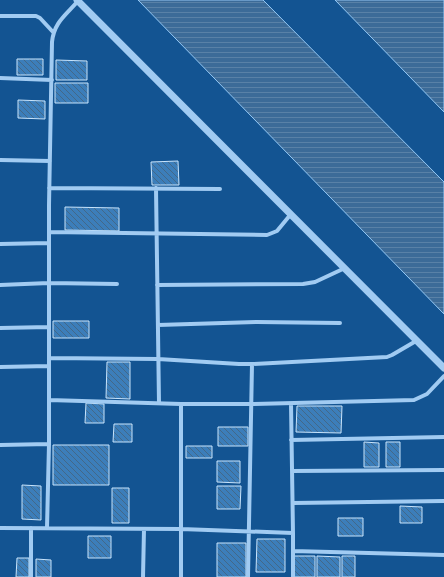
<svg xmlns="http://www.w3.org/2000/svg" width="444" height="577" font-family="Overpass,sans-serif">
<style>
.water{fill:url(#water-rules);stroke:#93c8f5}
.building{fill:url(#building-back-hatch);stroke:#c8e4fc}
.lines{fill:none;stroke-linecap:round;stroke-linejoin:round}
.minor{stroke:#a1cbf2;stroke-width:4}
.tertiary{stroke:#a1cbf2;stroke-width:7}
</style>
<defs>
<pattern id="water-rules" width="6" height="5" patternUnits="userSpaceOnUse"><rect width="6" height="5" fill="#3c6b98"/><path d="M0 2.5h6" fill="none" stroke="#5981a7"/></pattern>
<pattern id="building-back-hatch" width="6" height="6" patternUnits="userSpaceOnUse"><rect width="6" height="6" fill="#3c7eba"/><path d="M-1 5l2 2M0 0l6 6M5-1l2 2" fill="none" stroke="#436888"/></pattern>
</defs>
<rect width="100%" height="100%" fill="#135492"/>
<!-- water -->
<path class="water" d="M 138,0 L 263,0 L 444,182 L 444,314 Z
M 335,0 L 444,0 L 444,112 Z"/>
<!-- building -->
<path class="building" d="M 17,59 L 43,59 L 43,75 L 17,75 Z
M 56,60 L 87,61 L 87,80 L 56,80 Z
M 55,83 L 88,83 L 88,103 L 55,103 Z
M 18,100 L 45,101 L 45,119 L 18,118 Z
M 178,161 L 179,185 L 152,185 L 151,162 Z
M 65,207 L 119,208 L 119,231 L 65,230 Z
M 53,321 L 89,321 L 89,338 L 53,338 Z
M 107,362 L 130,362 L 130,399 L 106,398 Z
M 86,403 L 104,404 L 104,423 L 85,423 Z
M 297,406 L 342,406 L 341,433 L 296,432 Z
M 114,424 L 132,424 L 132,442 L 113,442 Z
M 218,427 L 248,427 L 248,446 L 218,446 Z
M 364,442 L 379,443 L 379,467 L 364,467 Z
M 386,442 L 400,442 L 400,467 L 386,467 Z
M 53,445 L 109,445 L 109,485 L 53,485 Z
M 186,446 L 212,446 L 212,458 L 186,458 Z
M 217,461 L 240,461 L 240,483 L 217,482 Z
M 22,485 L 41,486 L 41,520 L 22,519 Z
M 217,486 L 241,486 L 240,509 L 217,509 Z
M 112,488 L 129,488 L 129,523 L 112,523 Z
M 400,506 L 422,507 L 422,523 L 400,523 Z
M 338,518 L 363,518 L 363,536 L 338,536 Z
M 88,536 L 111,536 L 111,558 L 88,558 Z
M 257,539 L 285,539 L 285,572 L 256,572 Z
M 217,543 L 246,543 L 246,577 L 217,577 Z
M 294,556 L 315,556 L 315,577 L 294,577 Z
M 317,556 L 340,557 L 340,577 L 317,577 Z
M 342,556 L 355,556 L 355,577 L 342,577 Z
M 17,558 L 29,558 L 29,577 L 16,577 Z
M 36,559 L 51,560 L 51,577 L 36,577 Z"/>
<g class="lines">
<!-- minor -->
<path class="minor" d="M 0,16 L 36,16 L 40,18 L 53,32
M 0,78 L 52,80
M 0,160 L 50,161
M 49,188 L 220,189
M 156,188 L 159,403
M 49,232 L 267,235 L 277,231 L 291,214
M 0,244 L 49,243
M 0,285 L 49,283 L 117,284
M 157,285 L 303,284 L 315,282 L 345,268
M 158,325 L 257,322 L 340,323
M 0,328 L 49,327
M 49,358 L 158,359 L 239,364 L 252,364 L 387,357 L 392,355 L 416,341
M 0,367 L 49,366
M 49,400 L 181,404 L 251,404 L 414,400 L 427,394 L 444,376
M 291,404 L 293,533 L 293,577
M 291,440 L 444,437
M 0,445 L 49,444
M 292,471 L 444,470
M 293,503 L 444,501
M 0,528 L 181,529 L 293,533
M 47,528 L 49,444 L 49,205 L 52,42 C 54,22 66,15 78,1
M 293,551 L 444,555
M 31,577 L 31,528
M 143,577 L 144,529
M 181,577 L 181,404
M 248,577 L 252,364"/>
<!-- tertiary -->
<path class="tertiary" d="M 77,0 L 444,368"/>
</g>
</svg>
